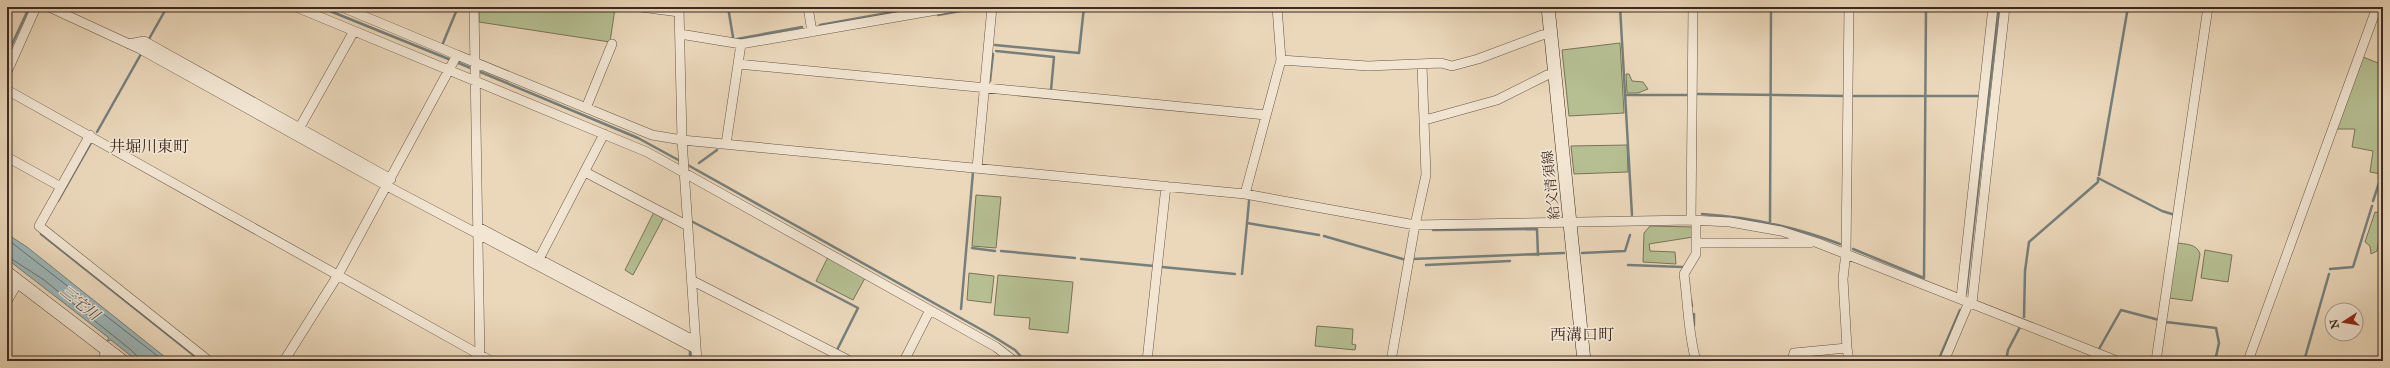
<svg xmlns="http://www.w3.org/2000/svg" width="2390" height="368" font-family="'IM FELL Great Primer','Noto Serif JP',serif">
<style>
.green{fill:#b5bf92;stroke:#787459}
.water{fill:#9cb7ba;stroke:#767f7c}
.lines{fill:none;stroke-linecap:round;stroke-linejoin:round}
.shore{stroke:#6c706d;stroke-width:1}
.stream{stroke:#767f7c;stroke-width:2.5}
.minor-casing{stroke:#685647;stroke-width:10}
.tertiary-casing{stroke:#685647;stroke-width:12}
.secondary-casing{stroke:#3c2a20;stroke-width:14}
.minor{stroke:#f2e6d3;stroke-width:9}
.tertiary{stroke:#f2e6d3;stroke-width:11}
.secondary{stroke:#f2e6d3;stroke-width:13}
.labels{text-anchor:middle;dominant-baseline:central;stroke-width:3;stroke-linejoin:round;paint-order:stroke}
.street-label{font-size:14px;fill:#3c2a20;stroke:#f2e6d3}
.water-label{font-size:15px;font-style:italic;fill:#544d46;stroke:#f2e6d3}
.quarter-label{font-size:16px;fill:#3c2a20;stroke:#f2e6d3}
</style>
<rect width="100%" height="100%" fill="#ebd8bb"/>
<filter id="stains"><feTurbulence type="fractalNoise" baseFrequency=".005" numOctaves="4"/><feColorMatrix values="0 0 0 0 .2 0 0 0 0 .09 0 0 0 0 .02 0 0 0 .5 -.17"/></filter>
<radialGradient id="worn" r=".72"><stop offset=".6" stop-color="#630" stop-opacity="0"/><stop offset="1" stop-color="#630" stop-opacity=".3"/></radialGradient>
<!-- green -->
<path class="green" d="M 479,7 L 603,7 L 615,8 L 610,42 L 479,22 Z
M 1620,43 L 1624,113 L 1569,116 L 1562,50 Z
M 2363,57 L 2383,65 L 2383,169 L 2381,174 L 2370,172 L 2373,151 L 2352,147 L 2355,129 L 2336,129 Z
M 1626,74 L 1629,74 L 1632,81 L 1643,82 L 1648,89 L 1638,93 L 1627,93 Z
M 1627,145 L 1628,172 L 1574,174 L 1571,146 Z
M 976,195 L 1001,197 L 996,248 L 972,246 Z
M 654,212 L 664,217 L 633,275 L 625,270 Z
M 2375,212 L 2380,213 L 2379,217 L 2383,218 L 2377,251 L 2371,254 L 2370,246 L 2365,242 Z
M 1650,226 L 1693,227 L 1693,237 L 1649,244 L 1650,251 L 1675,252 L 1676,264 L 1643,262 L 1644,233 Z
M 2176,243 C 2186,244 2197,244 2200,254 L 2192,301 L 2169,298 Z
M 2205,250 L 2232,255 L 2228,282 L 2201,278 Z
M 828,257 L 865,278 L 853,300 L 816,281 Z
M 969,273 L 994,276 L 991,303 L 967,300 Z
M 998,275 L 1073,282 L 1068,333 L 1029,329 L 1030,318 L 994,315 Z
M 1317,326 L 1353,329 L 1352,344 L 1356,345 L 1355,350 L 1315,346 Z"/>
<!-- water -->
<path class="water" d="M 7,234 L 27,247 L 170,361 L 137,361 L 111,340 L 107,341 L 109,338 L 7,259 Z"/>
<g class="lines">
<!-- shore -->
<path class="shore" d="M 7,239 L 164,361
M 7,256 L 44,280 L 131,350 L 138,357 L 139,361"/>
<!-- stream -->
<path class="stream" d="M 320,7 L 451,60
M 728,7 L 733,37
M 887,7 L 888,13
M 1620,7 L 1632,215
M 2368,7 L 2372,8
M 938,15 L 983,7
M 820,25 L 921,7
M 149,39 L 167,7
M 737,39 L 802,27
M 443,43 L 458,7
M 995,45 L 1079,53 L 1084,7
M 996,51 L 1054,57 L 1051,90 L 1048,90
M 7,55 L 28,10
M 456,62 L 473,69
M 478,71 L 638,138 L 682,162
M 990,81 L 993,54
M 1698,94 L 1844,96
M 1625,95 L 1687,95
M 1853,96 L 1979,96
M 97,132 L 141,54
M 699,163 L 717,150
M 686,164 L 991,335 L 1015,350 L 1025,361
M 2099,175 L 2128,7
M 58,201 L 91,143
M 1249,201 L 1247,223 L 1319,235
M 2373,201 L 2383,171
M 1702,214 C 1750,217 1795,227 1840,244
M 693,222 L 858,308 L 837,350
M 1770,223 L 1771,7
M 1433,230 L 1537,229 L 1538,255
M 41,234 L 201,361
M 1324,236 L 1406,260
M 972,248 L 995,251
M 1853,249 L 1924,278 L 1926,7
M 1001,251 L 1075,258
M 1582,253 L 1625,251 L 1630,235
M 1081,259 L 1154,266
M 1412,259 L 1564,253
M 1426,265 L 1510,261
M 1628,265 L 1683,267
M 1162,267 L 1235,274
M 2330,269 L 2353,267 L 2372,206
M 1242,274 L 1247,223
M 1966,293 L 1999,7
M 1691,300 L 1692,306
M 961,309 L 973,172
M 2024,317 L 2025,271 L 2029,242 L 2098,182 L 2098,178 L 2162,211 L 2175,215
M 2166,322 L 2216,328 L 2219,343 L 2215,361
M 1694,325 L 1694,314
M 690,349 L 690,361
M 2099,349 L 2121,310 L 2159,320
M 852,358 L 858,361
M 1938,361 L 1960,310
M 2006,361 L 2008,350 L 2020,327
M 2094,361 L 2095,357
M 2304,361 L 2329,274"/>
<defs>
<path id="minor" d="M 49,7 L 140,49 L 387,186 L 696,349
M 296,7 L 647,152 L 996,347 L 1014,361
M 342,7 L 457,55
M 474,7 L 480,360
M 641,7 L 679,12
M 679,7 L 682,140 L 697,361
M 808,7 L 812,32
M 1849,7 L 1846,252 L 1843,279 L 1847,348 L 1849,361
M 680,34 L 741,44 L 954,7
M 129,44 L 144,41 L 391,179
M 1281,60 L 1368,66 L 1441,63 L 1452,66 L 1478,59 L 1542,35 L 1551,34
M 738,64 L 1266,115
M 7,72 L 36,7
M 7,90 L 491,361
M 586,108 L 612,44
M 1425,120 L 1497,100 L 1547,75 L 1556,74
M 300,127 L 354,31
M 90,135 L 39,226 L 209,361
M 726,144 L 741,44
M 7,157 L 61,187
M 977,168 L 992,7
M 585,172 L 688,226
M 1245,194 L 1281,60 L 1277,7
M 1691,220 L 1693,7
M 478,227 L 695,341
M 1696,243 L 1810,243
M 539,259 L 604,134
M 691,280 L 850,361
M 1961,298 L 1993,7
M 7,301 L 19,281
M 1972,303 L 2005,7
M 284,361 L 338,275 L 457,55 L 652,135 L 682,140 L 1245,194 L 1415,225 L 1691,220 L 1730,222 L 1781,231 L 1818,243 L 2117,361
M 904,361 L 930,310
M 1147,361 L 1166,186
M 1391,361 L 1415,225 L 1426,175 L 1422,65
M 1696,361 C 1688,333 1688,303 1684,274 L 1696,254 L 1696,221
M 1792,361 L 1794,353 L 1847,348
M 1944,361 L 1969,302
M 2156,361 L 2208,7
M 2248,361 L 2377,7"/>
<path id="tertiary" d="M 104,361 L 107,349"/>
<path id="secondary" d="M 1548,7 L 1584,361
M 7,273 L 122,361"/>
</defs>
<!-- minor casing -->
<use href="#minor" class="minor-casing"/>
<!-- tertiary casing -->
<use href="#tertiary" class="tertiary-casing"/>
<!-- secondary casing -->
<use href="#secondary" class="secondary-casing"/>
<!-- minor -->
<use href="#minor" class="minor"/>
<!-- tertiary -->
<use href="#tertiary" class="tertiary"/>
<!-- secondary -->
<use href="#secondary" class="secondary"/>
</g>
<g class="labels">
<!-- street labels -->
<g class="street-label">
<text transform="translate(1551 185) rotate(-96)">給父清須線</text>
</g>
<!-- water labels -->
<g class="water-label">
<text transform="translate(80 303) rotate(39)">三宅川</text>
</g>
<!-- quarter labels -->
<g class="quarter-label">
<text x="149" y="146">井堀川東町</text>
<text x="1582" y="334">西溝口町</text>
</g>
</g>
<!-- margin -->
<rect width="2390" height="368" fill="none" stroke="#ebd8bb" stroke-width="24"/>
<rect x="8" y="8" width="2374" height="352" fill="none" stroke="#3c2a20" stroke-width="2"/>
<rect x="12" y="12" width="2366" height="344" fill="none" stroke="#3c2a20"/>
<!-- north arrow -->
<g transform="translate(2344 322) rotate(258)"><circle r="19" fill="#f2e6d3" stroke="#a99b8b"/>
<path d="M0-3L7 15L0 10L-7 15Z" fill="#8f2418"/>
<text y="-6" font-size="11" font-weight="bold" text-anchor="middle" fill="#3c2a20">N</text>
</g>
<rect width="100%" height="100%" filter="url(#stains)"/>
<rect width="100%" height="100%" fill="url(#worn)"/>
</svg>
